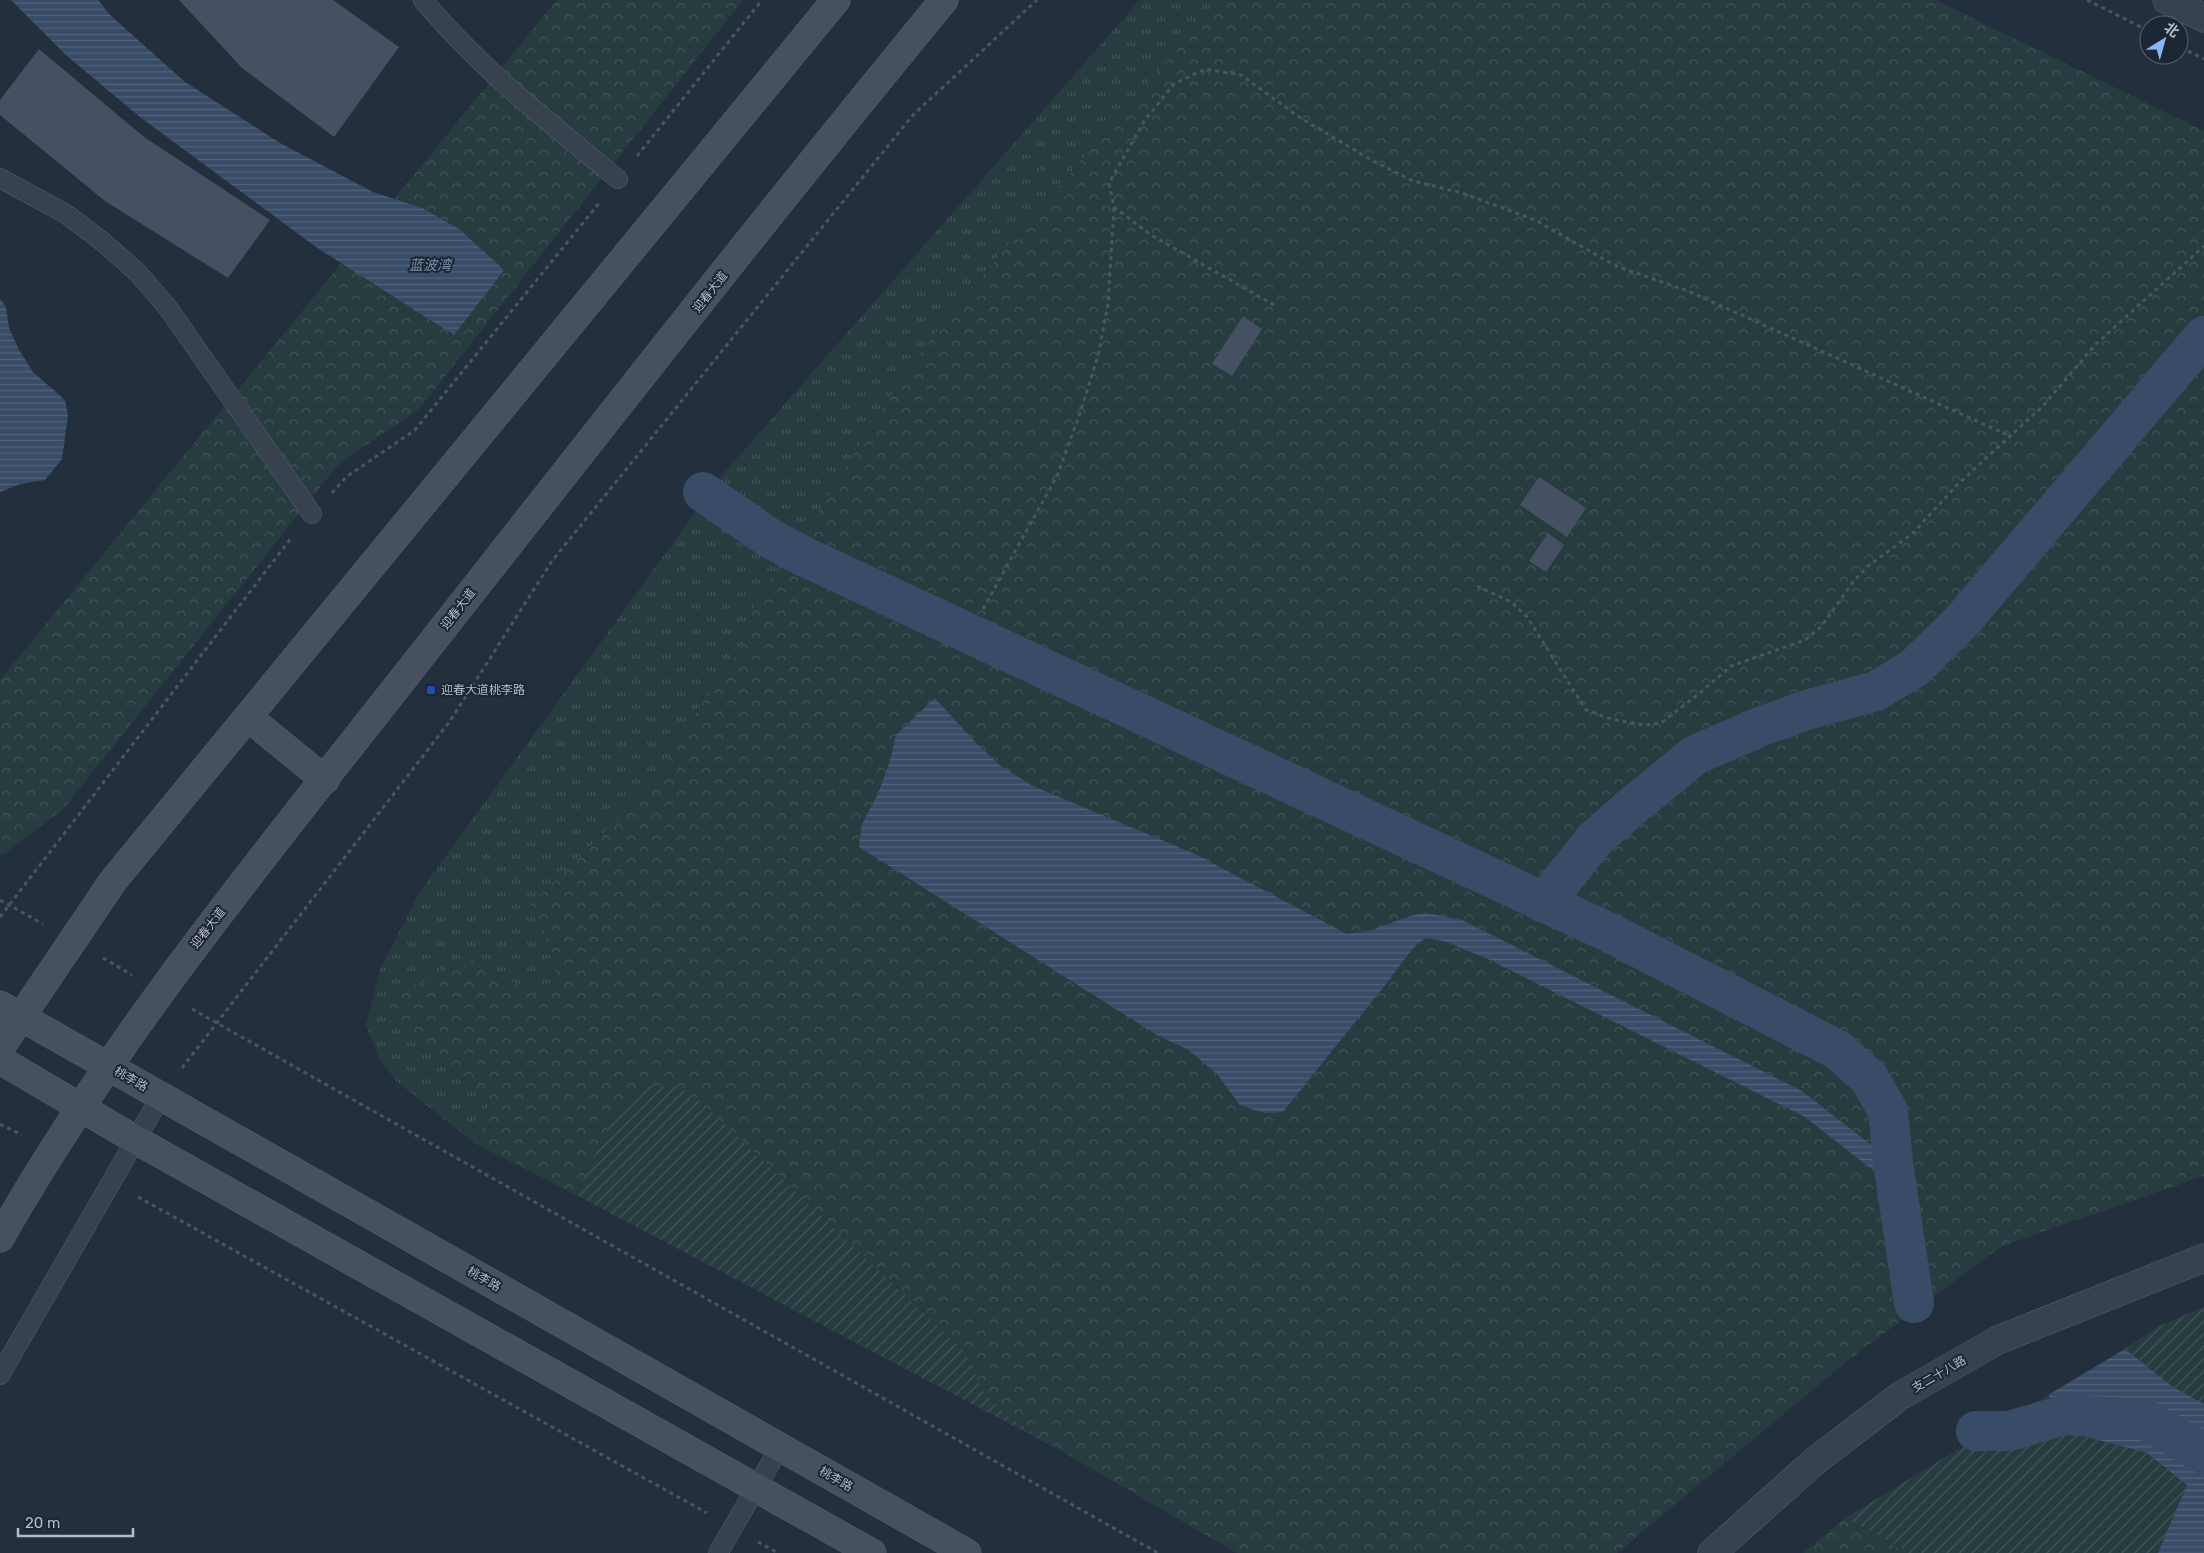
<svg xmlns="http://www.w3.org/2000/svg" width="2204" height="1553" font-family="Rubik,'Noto Sans SC',sans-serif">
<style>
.grass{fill:url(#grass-tufts)}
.forest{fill:url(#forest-crowns)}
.garden{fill:url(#garden-furrows)}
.water{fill:url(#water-rules)}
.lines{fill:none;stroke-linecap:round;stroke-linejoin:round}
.canal{stroke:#394c67;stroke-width:40}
.building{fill:#455162}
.service-casing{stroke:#565f6c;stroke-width:20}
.tertiary-casing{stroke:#565f6c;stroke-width:29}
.secondary-casing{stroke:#565f6c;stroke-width:29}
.path{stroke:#44595c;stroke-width:3;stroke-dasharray:4 4;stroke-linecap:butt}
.service{stroke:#38414e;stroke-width:19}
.tertiary{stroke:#38414e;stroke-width:28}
.secondary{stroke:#465061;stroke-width:28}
.transit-dot{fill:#1a4fb4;stroke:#1d2633;stroke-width:2}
.labels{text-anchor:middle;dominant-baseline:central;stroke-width:4;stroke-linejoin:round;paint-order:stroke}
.street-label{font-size:12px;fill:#b4bcc9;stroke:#1d2633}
.poi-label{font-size:12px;fill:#b4bcc9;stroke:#1d2633;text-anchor:start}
.water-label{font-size:14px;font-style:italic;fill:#7c92b1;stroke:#1d2633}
</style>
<defs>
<pattern id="grass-tufts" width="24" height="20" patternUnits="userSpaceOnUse" patternTransform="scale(1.25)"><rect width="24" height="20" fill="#263c3f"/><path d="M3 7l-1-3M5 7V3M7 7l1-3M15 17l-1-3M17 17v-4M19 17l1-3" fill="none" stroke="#435659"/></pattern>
<pattern id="forest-crowns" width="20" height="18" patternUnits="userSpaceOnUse" patternTransform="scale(1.25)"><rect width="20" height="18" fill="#263c3f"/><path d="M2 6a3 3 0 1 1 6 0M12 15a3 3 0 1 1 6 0" fill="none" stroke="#435659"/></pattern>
<pattern id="garden-furrows" width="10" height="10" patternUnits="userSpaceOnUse" patternTransform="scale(1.25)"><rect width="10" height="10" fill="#263c3f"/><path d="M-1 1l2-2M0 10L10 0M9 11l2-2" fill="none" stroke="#435659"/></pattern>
<pattern id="water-rules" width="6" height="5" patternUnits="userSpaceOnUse" patternTransform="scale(1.25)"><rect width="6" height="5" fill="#394c67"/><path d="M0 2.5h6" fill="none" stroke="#53647b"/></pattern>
</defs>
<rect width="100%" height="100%" fill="#242f3e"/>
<!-- grass -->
<path class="grass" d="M 1140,0 L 1219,0 L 973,286 L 908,369 L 809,525 L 755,598 L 749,633 L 718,683 L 683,729 L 667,767 L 646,792 L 528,907 L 545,934 L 557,977 L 538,997 L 476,959 L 441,1064 L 489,1096 L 488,1116 L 476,1144 L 396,1081 L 378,1056 L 366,1025 L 380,970 L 419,893 L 723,474 Z"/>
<!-- forest -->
<path class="forest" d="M 557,0 L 743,0 L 419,409 C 392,430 362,445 336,467 L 64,808 L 6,853 L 0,855 L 0,680 Z
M 1219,0 L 1936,0 L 2204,131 L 2204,1176 L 2002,1246 L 1852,1357 L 1617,1553 L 1237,1553 L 1063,1452 L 1007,1416 L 981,1389 L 965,1352 L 697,1098 L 613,1117 L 576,1195 L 476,1144 L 488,1116 L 489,1096 L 441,1064 L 375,1002 L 476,959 L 538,997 L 557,977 L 545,934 L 528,907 L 646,792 L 667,767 L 683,729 L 718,683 L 749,633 L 755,598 L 809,525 L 908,369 L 973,286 Z
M 1845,1518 L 1901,1549 L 1903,1553 L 1803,1553 Z"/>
<!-- garden -->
<path class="garden" d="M 647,1086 L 676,1086 L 697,1098 L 965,1352 L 981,1389 L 1007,1416 L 1063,1452 L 576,1195 L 613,1117 Z
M 2204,1307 L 2204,1404 L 2173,1387 L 2125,1349 L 2157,1327 Z
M 2048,1395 L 2080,1435 L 2147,1453 L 2188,1485 L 2158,1553 L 1903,1553 L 1901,1548 L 1845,1518 Z"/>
<!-- water -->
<path class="water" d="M 11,0 L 98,0 L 110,15 L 185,82 L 280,143 L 373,192 L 422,208 L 459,229 L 504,270 L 454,335 L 316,247 L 140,117 L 67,56 Z
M 0,299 L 6,307 L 9,328 L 19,350 L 33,372 L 65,400 L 68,416 L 62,459 L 45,480 L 20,484 L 0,492 Z
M 935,698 L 977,744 L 1002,767 L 1033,786 L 1195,854 L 1347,934 L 1372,930 L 1410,916 L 1426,913 L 1462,920 L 1802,1091 L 1893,1162 L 1897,1189 L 1805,1117 L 1490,960 L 1444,941 L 1425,938 L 1412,949 L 1390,979 L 1283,1112 L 1264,1113 L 1240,1105 L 1217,1074 L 1189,1050 L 1157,1035 L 859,847 L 862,824 L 878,794 L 890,761 L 896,735 Z
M 2125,1349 L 2173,1387 L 2204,1404 L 2204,1553 L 2158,1553 L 2187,1485 L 2147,1453 L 2080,1435 L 2048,1395 Z"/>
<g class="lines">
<!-- canal -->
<path class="canal" d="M 703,492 L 771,539 L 803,556 L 1610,933 L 1838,1050 L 1869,1078 L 1888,1111 L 1893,1162 L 1914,1303
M 1544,903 L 1594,840 L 1629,809 L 1695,755 L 1762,726 L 1810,709 L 1876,691 L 1914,668 L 1962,621 L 2204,336
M 1976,1431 L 2009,1431 L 2064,1415 L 2145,1419 L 2204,1454"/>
</g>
<!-- building -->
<path class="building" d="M 179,0 L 333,0 L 399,47 L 334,137 L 242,68 Z
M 39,49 L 144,137 L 270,220 L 228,278 L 105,201 L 0,115 L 0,100 Z
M 1243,316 L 1262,329 L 1232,376 L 1212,364 Z
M 1539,477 L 1586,508 L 1567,537 L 1520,505 Z
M 1548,533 L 1564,545 L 1546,572 L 1529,561 Z"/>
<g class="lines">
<defs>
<path id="service" d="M 423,0 C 480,68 549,123 618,179
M 0,178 L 66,214 L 103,242 L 138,273 L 168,308 L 312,514
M 0,1375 L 161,1096
M 718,1553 L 780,1447"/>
<path id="tertiary" d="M 2167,0 L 2204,18
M 1712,1553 L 1815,1461 L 1900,1396 L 1998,1340 L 2204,1258"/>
<path id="secondary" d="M 248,717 L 325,780
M 0,1005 L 967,1553
M 0,1048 L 113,881 L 836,0
M 0,1060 L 136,1140 L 872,1553
M 0,1238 C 115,1036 264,856 407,674 C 585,448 761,222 944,0"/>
</defs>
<!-- service casing -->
<use href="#service" class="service-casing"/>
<!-- tertiary casing -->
<use href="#tertiary" class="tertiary-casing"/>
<!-- secondary casing -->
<use href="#secondary" class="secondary-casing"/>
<!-- path -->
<path class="path" d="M 2087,0 L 2147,30
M 2188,51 L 2204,59
M 637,156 L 762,0
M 1274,305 L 1151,235 L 1114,207 L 1109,183 L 1145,120 L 1174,84 L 1205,69 L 1241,75 L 1299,117 L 1373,161 L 1413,181 L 1462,193 L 1535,220 L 1616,266 L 1688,291 L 2010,436
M 332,493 L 346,477 L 415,430 L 600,202
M 1477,586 L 1511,602 L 1527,617 L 1586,710 L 1611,719 L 1645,725 L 1661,723 L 1701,692 L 1731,666 L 1805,640 L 1821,627 L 1853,582 L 1868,566 L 1912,534 L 1956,486 L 2043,406 L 2095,345 L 2204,246
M 983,609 L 1057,476 L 1080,413 L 1098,356 L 1108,304 L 1114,208
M 0,900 L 43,924
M 0,917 L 292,537
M 103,958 L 132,975
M 192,1009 L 1158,1553
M 182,1068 L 450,721 L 552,561 L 913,115 L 1037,0
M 0,1124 L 22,1135
M 138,1197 L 707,1513
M 758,1542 L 778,1553"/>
<!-- service -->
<use href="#service" class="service"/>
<!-- tertiary -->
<use href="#tertiary" class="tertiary"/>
<!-- secondary -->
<use href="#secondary" class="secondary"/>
</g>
<!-- markers -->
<rect class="transit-dot" x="426" y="685" width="10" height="10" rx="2.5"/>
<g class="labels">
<!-- street labels -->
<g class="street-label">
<text transform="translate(710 292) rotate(-52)">迎春大道</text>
<text transform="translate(458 609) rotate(-52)">迎春大道</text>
<text transform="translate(208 928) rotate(-52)">迎春大道</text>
<text transform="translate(131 1079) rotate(30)">桃李路</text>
<text transform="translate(484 1279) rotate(30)">桃李路</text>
<text transform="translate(1939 1374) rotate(-30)">支二十八路</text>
<text transform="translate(836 1479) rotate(30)">桃李路</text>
</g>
<!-- poi labels -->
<g class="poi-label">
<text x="441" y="690">迎春大道桃李路</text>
</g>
<!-- water labels -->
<g class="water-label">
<text x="430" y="265">蓝波湾</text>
</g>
</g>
<!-- north arrow -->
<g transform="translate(2164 40) rotate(37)"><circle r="24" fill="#1d2633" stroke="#59626f"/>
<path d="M0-4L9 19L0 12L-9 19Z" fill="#8ab4f8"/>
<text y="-8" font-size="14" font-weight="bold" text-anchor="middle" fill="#b4bcc9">北</text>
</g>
<!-- scale -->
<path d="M18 1528v8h115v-8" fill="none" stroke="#b4bcc9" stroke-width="2.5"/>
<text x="25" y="1528" font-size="15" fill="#b4bcc9" stroke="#1d2633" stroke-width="4" paint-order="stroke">20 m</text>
</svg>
